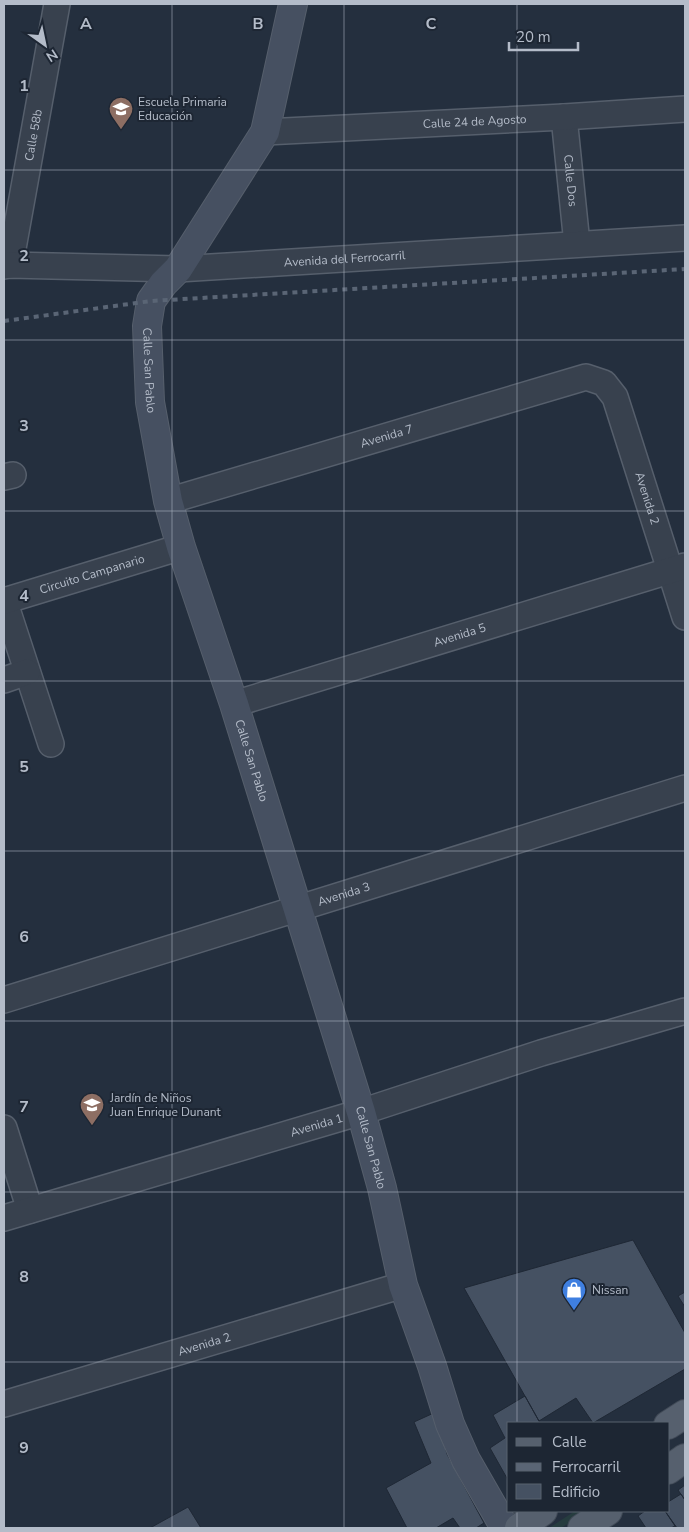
<svg xmlns="http://www.w3.org/2000/svg" width="689" height="1532" font-family="'Nunito Sans',sans-serif">
<style>
.green{fill:#263c3f}
.building{fill:#455162;stroke:#1f2835}
.lines{fill:none;stroke-linecap:round;stroke-linejoin:round}
.street-casing{stroke:#565f6c;stroke-width:28}
.secondary-casing{stroke:#565f6c;stroke-width:30}
.primary-casing{stroke:#414a57;stroke-width:30}
.street{stroke:#38414e;stroke-width:25}
.secondary{stroke:#465061;stroke-width:28}
.primary{stroke:#56606e;stroke-width:28}
.rail{stroke:#5a6575;stroke-width:4;stroke-dasharray:5 5;stroke-linecap:butt}
.grid{fill:none;stroke:#b4bcc9;stroke-width:1;stroke-opacity:0.55}
.labels{text-anchor:middle;dominant-baseline:central;stroke-width:4;stroke-linejoin:round;paint-order:stroke}
.poi-label{font-size:12px;fill:#b4bcc9;stroke:#1d2633;text-anchor:start}
.street-label{font-size:12px;fill:#b4bcc9;stroke:#1d2633}
.grid-label{font-size:16px;text-anchor:middle;font-weight:bold;fill:#b4bcc9;stroke:#1d2633;stroke-width:4;stroke-linejoin:round;paint-order:stroke}
</style>
<rect width="100%" height="100%" fill="#242f3e"/>
<!-- green -->
<path class="green" d="M 575,1511 L 588,1511 L 561,1528 L 549,1528 Z"/>
<!-- building -->
<path class="building" d="M 633,1240 L 685,1333 L 685,1369 L 593,1423 L 576,1398 L 539,1421 L 464,1288 Z
M 685,1292 L 685,1307 L 678,1296 Z
M 525,1396 L 540,1423 L 508,1423 L 508,1480 L 490,1448 L 505,1438 L 493,1415 Z
M 436,1412 L 447,1454 L 484,1523 L 476,1528 L 460,1528 L 453,1518 L 436,1528 L 407,1528 L 386,1488 L 431,1463 L 414,1422 Z
M 685,1485 L 685,1500 L 678,1490 Z
M 681,1494 L 685,1500 L 685,1528 L 677,1528 L 665,1511 L 668,1511 L 668,1502 Z
M 188,1507 L 201,1528 L 150,1528 Z
M 645,1511 L 665,1511 L 675,1526 L 671,1528 L 646,1528 L 638,1516 Z"/>
<g class="lines">
<defs>
<g id="street">
<path id="s1" d="M 564,117 L 577,244"/>
<path id="s2" d="M 265,132 L 564,117 L 685,109"/>
<path id="s3" d="M 10,265 L 57,4"/>
<path id="s4" d="M 4,266 L 10,265 L 178,269 L 685,238"/>
<path d="M 4,477 L 13,475"/>
<path id="s5" d="M 168,501 L 586,377 L 604,383 L 615,397 L 685,617"/>
<path d="M 4,600 L 51,744"/>
<path id="s6" d="M 4,601 L 181,547"/>
<path d="M 4,680 L 27,672"/>
<path id="s7" d="M 234,704 L 685,566"/>
<path id="s8" d="M 4,1000 L 685,788"/>
<path d="M 4,1128 L 30,1210"/>
<path id="s9" d="M 4,1218 L 361,1112 L 541,1053 L 685,1011"/>
<path id="s10" d="M 4,1404 L 403,1285"/>
</g>
<g id="secondary">
<path id="s11" d="M 293,4 L 265,132 L 178,269 L 163,284 L 151,301 L 147,326 L 150,402 L 168,501 L 181,547 L 234,704 L 361,1112 L 382,1188 L 403,1285 L 432,1366 L 450,1424 L 466,1460 L 505,1528"/>
</g>
<path id="primary" d="M 668,1425 L 685,1414
M 668,1470 L 685,1458
M 519,1528 L 543,1511
M 582,1528 L 608,1511"/>
</defs>
<!-- street casing -->
<use href="#street" class="street-casing"/>
<!-- secondary casing -->
<use href="#secondary" class="secondary-casing"/>
<!-- primary casing -->
<use href="#primary" class="primary-casing"/>
<!-- street -->
<use href="#street" class="street"/>
<!-- secondary -->
<use href="#secondary" class="secondary"/>
<!-- primary -->
<use href="#primary" class="primary"/>
<!-- rail -->
<path class="rail" d="M 4,321 L 151,301 L 685,269"/>
</g>
<!-- grid -->
<path class="grid" d="M 172,4 L 172,1528M 344,4 L 344,1528M 517,4 L 517,1423M 4,170 L 685,170M 4,340 L 685,340M 4,511 L 685,511M 4,681 L 685,681M 4,851 L 685,851M 4,1021 L 685,1021M 4,1192 L 685,1192M 4,1362 L 685,1362M 517,1511 L 517,1528"/>
<!-- icons -->
<defs>
<symbol id="school-pin" viewBox="-11 -11 22 30"><path d="M0 17L-7.5 6A9.5 9.5 0 1 1 7.5 6Z" fill="#8d6e63" stroke="#1d2633"/><path d="M0-5L7-2L0 1L-7-2ZM-4 1L0 2.5L4 1V4Q0 6-4 4Z" fill="#fff"/></symbol>
<symbol id="shop-pin" viewBox="-11 -11 22 30"><path d="M0 17L-7.5 6A9.5 9.5 0 1 1 7.5 6Z" fill="#3f7fe0" stroke="#1d2633"/><path d="M-5-2.5h2.3a2.7 3.5 0 0 1 5.4 0H5L5.5 6h-11ZM-1.5-2.5h3a1.5 2.3 0 0 0-3 0Z" fill="#fff"/></symbol>
</defs>
<g fill-rule="evenodd">
<use href="#school-pin" x="107" y="95" width="28" height="38"/>
<use href="#school-pin" x="78" y="1091" width="28" height="38"/>
<use href="#shop-pin" x="560" y="1276" width="28" height="38"/>
</g>
<g class="labels">
<!-- poi labels -->
<g class="poi-label">
<text x="138" y="102">Escuela Primaria<tspan x="138" dy="14">Educación</tspan></text>
<text x="110" y="1098">Jardín de Niños<tspan x="110" dy="14">Juan Enrique Dunant</tspan></text>
<text x="592" y="1290">Nissan</text>
</g>
<!-- street labels -->
<g class="street-label">
<text stroke="none"><textPath href="#s2" startOffset="210">Calle 24 de Agosto</textPath></text>
<text stroke="none"><textPath href="#s3" startOffset="132">Calle 58b</textPath></text>
<text stroke="none"><textPath href="#s1" startOffset="64">Calle Dos</textPath></text>
<text stroke="none"><textPath href="#s4" startOffset="341">Avenida del Ferrocarril</textPath></text>
<text stroke="none"><textPath href="#s11" startOffset="405">Calle San Pablo</textPath></text>
<text stroke="none"><textPath href="#s5" startOffset="228">Avenida 7</textPath></text>
<text stroke="none"><textPath href="#s5" startOffset="579">Avenida 2</textPath></text>
<text stroke="none"><textPath href="#s6" startOffset="92">Circuito Campanario</textPath></text>
<text stroke="none"><textPath href="#s7" startOffset="236">Avenida 5</textPath></text>
<text stroke="none"><textPath href="#s11" startOffset="810">Calle San Pablo</textPath></text>
<text stroke="none"><textPath href="#s8" startOffset="356">Avenida 3</textPath></text>
<text stroke="none"><textPath href="#s9" startOffset="326">Avenida 1</textPath></text>
<text stroke="none"><textPath href="#s11" startOffset="1215">Calle San Pablo</textPath></text>
<text stroke="none"><textPath href="#s10" startOffset="209">Avenida 2</textPath></text>
</g>
</g>
<g class="grid-label">
<text x="86" y="29">A</text>
<text x="258" y="29">B</text>
<text x="431" y="29">C</text>
<text x="24" y="91">1</text>
<text x="24" y="261">2</text>
<text x="24" y="431">3</text>
<text x="24" y="601">4</text>
<text x="24" y="772">5</text>
<text x="24" y="942">6</text>
<text x="24" y="1112">7</text>
<text x="24" y="1282">8</text>
<text x="24" y="1453">9</text>
</g>
<!-- border -->
<rect width="689" height="1532" fill="none" stroke="#b4bcc9" stroke-width="10"/>
<!-- legend -->
<rect x="507" y="1422" width="162" height="90" fill="#1d2633" stroke="#59626f"/>
<rect x="516" y="1438" width="25" height="8" fill="#56606e" stroke="#59626f"/>
<text x="552" y="1447" font-size="15" fill="#b4bcc9">Calle</text>
<rect x="516" y="1463" width="25" height="8" fill="#5a6575" stroke="#59626f"/>
<text x="552" y="1472" font-size="15" fill="#b4bcc9">Ferrocarril</text>
<rect x="516" y="1484" width="25" height="15" fill="#455162" stroke="#59626f"/>
<text x="552" y="1497" font-size="15" fill="#b4bcc9">Edificio</text>
<!-- north arrow -->
<g transform="translate(45 45) rotate(147)" stroke="#1d2633" stroke-width="4" paint-order="stroke">
<path d="M0-4L9 19L0 12L-9 19Z" fill="#b4bcc9"/>
<text y="-8" font-size="14" font-weight="bold" text-anchor="middle" fill="#b4bcc9">N</text>
</g>
<!-- scale -->
<path d="M509 42v8h69v-8" fill="none" stroke="#b4bcc9" stroke-width="2.5"/>
<text x="516" y="42" font-size="15" fill="#b4bcc9" stroke="#1d2633" stroke-width="4" paint-order="stroke">20 m</text>
</svg>
